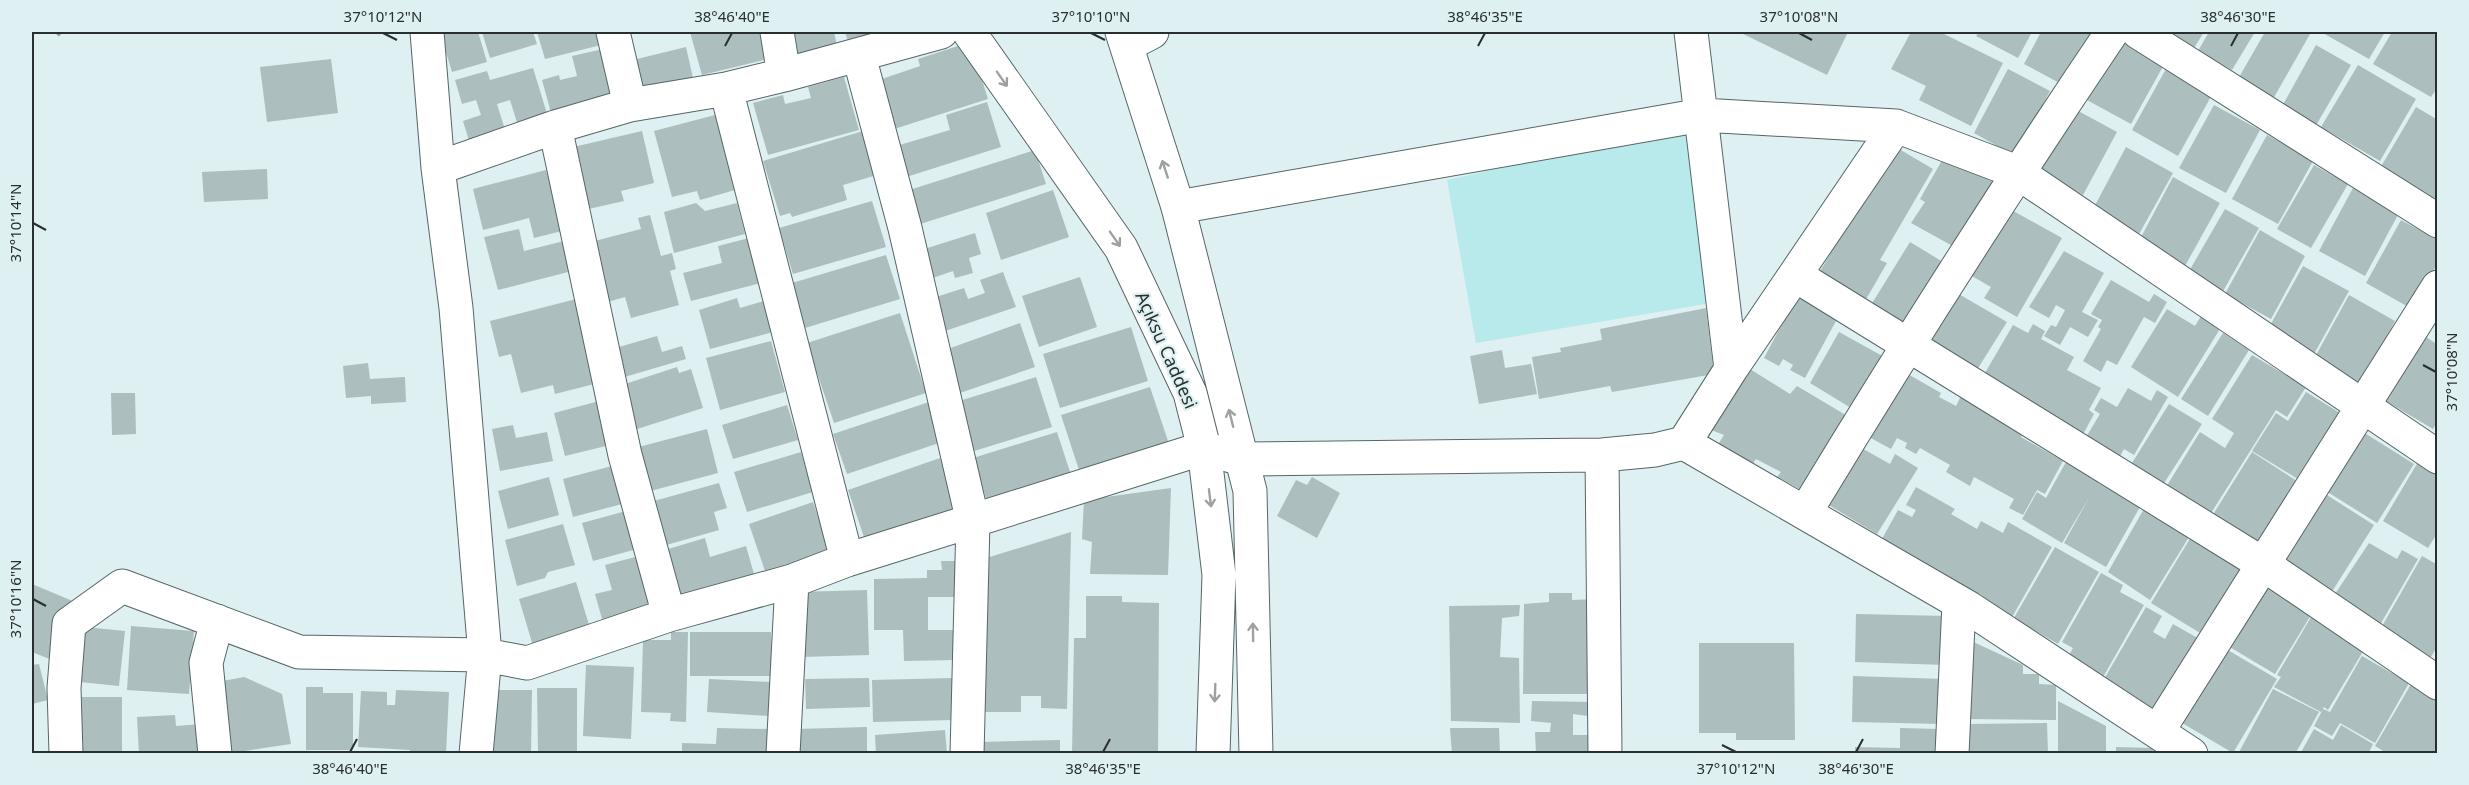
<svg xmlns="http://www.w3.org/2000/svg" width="2469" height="785" font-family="'Noto Sans',sans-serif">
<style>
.green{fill:#b8e9eb}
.building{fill:#acbebe}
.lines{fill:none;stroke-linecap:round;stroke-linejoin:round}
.minor-casing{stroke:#566667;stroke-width:35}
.tertiary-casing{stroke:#566667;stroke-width:35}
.secondary-casing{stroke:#566667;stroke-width:35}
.path{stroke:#919fa0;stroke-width:4;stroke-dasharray:4.5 4.5;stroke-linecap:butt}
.minor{stroke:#fff;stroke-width:33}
.tertiary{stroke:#fff;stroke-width:33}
.secondary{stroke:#fff;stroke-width:33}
.oneway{stroke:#9ea1a2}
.ticks{fill:none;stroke:#282f30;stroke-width:2}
.labels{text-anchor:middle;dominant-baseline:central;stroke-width:4.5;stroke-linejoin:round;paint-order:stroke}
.street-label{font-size:18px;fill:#282f30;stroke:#def0f1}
.neatline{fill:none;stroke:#282f30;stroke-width:2}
.ticks-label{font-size:15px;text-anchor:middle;fill:#282f30}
</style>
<rect width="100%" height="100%" fill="#def0f1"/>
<!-- green -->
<path class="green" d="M 1688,126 L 1711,303 L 1476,343 L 1447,180 Z"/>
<!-- building -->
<path class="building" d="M 440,32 L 478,32 L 487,62 L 452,72 Z
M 482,32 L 533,32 L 537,44 L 490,58 Z
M 537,32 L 598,32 L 601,45 L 545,59 Z
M 690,32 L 708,32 L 709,34 L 766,32 L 772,58 L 702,75 Z
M 785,32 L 834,32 L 838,50 L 792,61 Z
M 845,32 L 899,32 L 850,47 Z
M 1739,32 L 1848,32 L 1827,75 Z
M 1911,32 L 1940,32 L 2003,63 L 1971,126 L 1919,100 L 1926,86 L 1891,69 Z
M 1979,32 L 2032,32 L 2018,58 L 1976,36 Z
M 2041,32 L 2094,32 L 2065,86 L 2024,64 Z
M 2166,32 L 2204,32 L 2194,48 Z
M 2209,32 L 2255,32 L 2232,70 L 2198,51 Z
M 2265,32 L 2305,32 L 2310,34 L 2273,99 L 2238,79 Z
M 2321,32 L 2385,32 L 2369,59 Z
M 2392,32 L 2438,32 L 2438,87 L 2431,97 L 2373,64 Z
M 2120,36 L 2166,61 L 2131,124 L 2085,99 Z
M 970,42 L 988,99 L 891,130 L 876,81 L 920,66 L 918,59 Z
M 2316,45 L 2351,65 L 2314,129 L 2280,110 Z
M 686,47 L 693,78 L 640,90 L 633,60 Z
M 603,49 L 617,103 L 553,120 L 542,80 L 559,75 L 560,80 L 577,76 L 572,56 Z
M 331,59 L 338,113 L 267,122 L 260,67 Z
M 2358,65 L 2416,99 L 2380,161 L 2321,127 Z
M 2167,67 L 2213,93 L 2178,156 L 2132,130 Z
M 533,68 L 549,120 L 519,129 L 510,100 L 497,104 L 506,133 L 470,144 L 463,121 L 481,115 L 476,100 L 462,104 L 455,80 L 487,71 L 490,80 Z
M 2008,69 L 2050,91 L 2015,156 L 1974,133 Z
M 844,77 L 859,130 L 768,155 L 753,103 L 783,95 L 785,104 L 811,98 L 808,87 Z
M 987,102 L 1001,147 L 903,178 L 893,147 L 950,130 L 946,115 Z
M 2214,105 L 2260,130 L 2226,193 L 2179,168 Z
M 2071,107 L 2117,132 L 2083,195 L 2037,170 Z
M 2416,107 L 2438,120 L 2438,210 L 2379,170 Z
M 715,115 L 735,190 L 700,200 L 697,191 L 672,197 L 654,131 Z
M 642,131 L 654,183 L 621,191 L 624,201 L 584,210 L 569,148 Z
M 863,131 L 877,175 L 843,185 L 847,200 L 792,217 L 790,213 L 780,216 L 763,161 Z
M 2267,135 L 2313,161 L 2278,224 L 2232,199 Z
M 1894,146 L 1933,169 L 1880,260 L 1887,263 L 1865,301 L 1819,273 Z
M 2126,147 L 2173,173 L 2138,236 L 2092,211 Z
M 1035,150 L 1046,184 L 914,226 L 903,192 Z
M 1945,155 L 1996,184 L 1958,249 L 1911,223 L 1925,202 L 1920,199 Z
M 2314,165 L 2348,184 L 2311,248 L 2277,229 Z
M 267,169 L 268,199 L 204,202 L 202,172 Z
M 546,170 L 562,231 L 534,238 L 529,218 L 483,230 L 473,189 Z
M 2173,177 L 2220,203 L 2185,266 L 2139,241 Z
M 2353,188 L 2399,213 L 2365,276 L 2319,251 Z
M 1053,190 L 1069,237 L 1001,260 L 986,213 Z
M 872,201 L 886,247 L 793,274 L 779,228 Z
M 696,203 L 705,211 L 737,203 L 745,234 L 674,253 L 664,212 Z
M 2008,208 L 2062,238 L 2017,317 L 1984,298 L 1991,287 L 1970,275 Z
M 2225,209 L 2259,228 L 2222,293 L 2188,273 Z
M 650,215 L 661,256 L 672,253 L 676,269 L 670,271 L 679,305 L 631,318 L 625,297 L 604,303 L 587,243 L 641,229 L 638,218 Z
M 2401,220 L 2438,240 L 2438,262 L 2412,309 L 2366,283 Z
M 519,229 L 524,251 L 564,241 L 572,271 L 498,290 L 484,237 Z
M 2260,230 L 2305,256 L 2271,319 L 2225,294 Z
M 975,233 L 981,254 L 969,258 L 973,273 L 955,278 L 953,271 L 927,280 L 918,251 Z
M 749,238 L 761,283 L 691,301 L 683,273 L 722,263 L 718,246 Z
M 1910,242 L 1948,265 L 1908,329 L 1871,305 Z
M 2064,251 L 2104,273 L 2082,312 L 2098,320 L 2088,337 L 2070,327 L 2060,345 L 2044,336 L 2051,325 L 2056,327 L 2065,310 L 2056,305 L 2049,318 L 2029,307 Z
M 886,255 L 900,299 L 805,328 L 792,283 Z
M 2303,266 L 2349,291 L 2314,354 L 2268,329 Z
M 1003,272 L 1016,307 L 942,332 L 930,299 L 964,288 L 968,299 L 985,293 L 980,280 Z
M 1080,277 L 1097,327 L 1039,347 L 1022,296 Z
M 2111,280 L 2149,302 L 2154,294 L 2167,302 L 2155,323 L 2144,317 L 2117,365 L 2107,360 L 2101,372 L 2083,361 L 2101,329 L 2098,327 L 2102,320 L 2091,314 Z
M 1957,293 L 2007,322 L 1975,373 L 1926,345 Z
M 1798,294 L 1843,308 L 1805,378 L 1790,370 L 1793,365 L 1783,359 L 1779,366 L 1764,358 Z
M 2349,295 L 2395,321 L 2361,384 L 2314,359 Z
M 580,298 L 602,382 L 555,394 L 553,385 L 521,393 L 511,354 L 499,357 L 490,321 Z
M 737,298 L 740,308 L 764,301 L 773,332 L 710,349 L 699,310 Z
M 1706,308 L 1714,374 L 1612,392 L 1610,386 L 1539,399 L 1532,357 L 1561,352 L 1560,348 L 1602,340 L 1600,329 Z
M 2167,309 L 2195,326 L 2204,311 L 2223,324 L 2178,397 L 2131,367 Z
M 900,313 L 926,393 L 834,423 L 807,343 Z
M 1020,323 L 1035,367 L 960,393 L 945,350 Z
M 2033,324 L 2045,331 L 2041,339 L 2074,357 L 2067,370 L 2101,388 L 2089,410 L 2094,414 L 2081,438 L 1982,378 L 2013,325 L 2028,333 Z
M 1131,327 L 1148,381 L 1060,408 L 1043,354 Z
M 1839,332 L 1886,358 L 1856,411 L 1810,383 Z
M 2419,332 L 2438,345 L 2438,421 L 2433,429 L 2379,397 Z
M 2223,333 L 2249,350 L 2208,416 L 2181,399 Z
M 657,336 L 662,352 L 682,346 L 686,359 L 621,378 L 612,349 Z
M 771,341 L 785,392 L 720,410 L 706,358 Z
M 1502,350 L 1505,368 L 1531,364 L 1537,394 L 1479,404 L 1470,356 Z
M 2252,355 L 2306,387 L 2287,417 L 2276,410 L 2208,518 L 2163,492 L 2200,432 L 2225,448 L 2234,433 L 2212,419 Z
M 368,363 L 370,379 L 405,377 L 406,402 L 371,404 L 371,396 L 346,398 L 343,366 Z
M 1745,366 L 1790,394 L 1797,386 L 1849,417 L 1805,492 L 1777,477 L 1781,472 L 1756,459 L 1750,468 L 1715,449 L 1724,435 L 1706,428 Z
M 677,367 L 679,373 L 691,369 L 703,408 L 634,430 L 619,386 Z
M 1906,373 L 1941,393 L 1939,397 L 1956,406 L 1962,394 L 2025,428 L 2021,437 L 2063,461 L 2045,494 L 2037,490 L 2023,515 L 2009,508 L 2014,499 L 1974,477 L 1970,486 L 1946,472 L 1950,465 L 1920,448 L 1916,454 L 1905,448 L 1907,443 L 1897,438 L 1891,449 L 1869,437 Z
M 1036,377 L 1052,427 L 971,452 L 956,402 Z
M 1150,387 L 1169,444 L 1080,473 L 1061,415 Z
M 2128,388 L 2151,401 L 2157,390 L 2168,397 L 2134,455 L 2124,449 L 2114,467 L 2080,447 L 2100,414 L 2094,410 L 2101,398 L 2117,407 Z
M 2306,392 L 2345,416 L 2301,481 L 2252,451 L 2276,413 L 2288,421 Z
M 111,393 L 135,393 L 136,434 L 112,435 Z
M 603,400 L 614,444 L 565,456 L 554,413 Z
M 929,402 L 942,442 L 847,474 L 833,434 Z
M 2169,404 L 2202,424 L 2159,491 L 2127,471 Z
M 787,405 L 798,440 L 733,459 L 722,425 Z
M 513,425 L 516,438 L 547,432 L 553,461 L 500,471 L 492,429 Z
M 707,429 L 718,473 L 643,493 L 631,449 Z
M 1057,432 L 1073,481 L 989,507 L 973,458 Z
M 2363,432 L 2414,464 L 2377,523 L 2326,491 Z
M 1858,446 L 1890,464 L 1895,454 L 1918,468 L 1877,534 L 1827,504 Z
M 801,452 L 813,492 L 747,512 L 734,472 Z
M 2252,452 L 2300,483 L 2258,551 L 2209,521 Z
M 2421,457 L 2438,467 L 2438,532 L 2428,548 L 2383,521 Z
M 940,458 L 959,512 L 866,543 L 848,490 Z
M 2067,460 L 2100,479 L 2098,483 L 2114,492 L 2117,487 L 2140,507 L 2106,567 L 2064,543 L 2090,496 L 2062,543 L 2022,519 L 2037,492 L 2046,498 Z
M 612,466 L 622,504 L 573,517 L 563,479 Z
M 549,477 L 559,515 L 508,529 L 498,491 Z
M 1312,477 L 1340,493 L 1317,538 L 1277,516 L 1296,480 L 1307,485 Z
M 719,483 L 727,508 L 714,512 L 719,530 L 656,548 L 643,504 Z
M 1916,487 L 1955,509 L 1951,514 L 1977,529 L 1981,521 L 2003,533 L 2008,522 L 2052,547 L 2011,619 L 1980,601 L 1983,596 L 1971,589 L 1969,593 L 1935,575 L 1937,570 L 1924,563 L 1919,572 L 1877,548 L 1898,510 L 1912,517 L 1916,510 L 1906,505 Z
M 1171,488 L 1168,575 L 1090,574 L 1092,542 L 1082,539 L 1084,500 Z
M 2319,490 L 2374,525 L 2328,598 L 2274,563 Z
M 813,502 L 830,552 L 766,574 L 749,524 Z
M 2145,507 L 2189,537 L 2150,600 L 2108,572 Z
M 626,511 L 637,549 L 593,561 L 582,523 Z
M 563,524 L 575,565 L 548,572 L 545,578 L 517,586 L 505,540 Z
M 1071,532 L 1067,709 L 1041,708 L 1041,696 L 1021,696 L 1021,712 L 980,712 L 983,559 Z
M 2194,532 L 2248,565 L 2205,636 L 2151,603 Z
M 705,538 L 710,557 L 746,546 L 756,581 L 674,605 L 658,552 Z
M 2369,543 L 2397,559 L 2402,550 L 2418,559 L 2380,625 L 2331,600 Z
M 2055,547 L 2099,572 L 2058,644 L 2014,618 Z
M 639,556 L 654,612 L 604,626 L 595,594 L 612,590 L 605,565 Z
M 2422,556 L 2438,565 L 2438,645 L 2431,657 L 2381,628 Z
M 941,561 L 963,561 L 963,597 L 928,597 L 928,630 L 956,630 L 956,660 L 904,661 L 903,630 L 874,630 L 874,579 L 927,578 L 927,570 L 942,570 Z
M 2101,573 L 2123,585 L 2120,592 L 2144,605 L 2102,679 L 2067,659 L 2073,648 L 2062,642 Z
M 2264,578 L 2314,610 L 2275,674 L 2223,643 Z
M 576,582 L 590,628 L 533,646 L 519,599 Z
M 32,584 L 75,602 L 52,660 L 32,652 Z
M 867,590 L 869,655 L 802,657 L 799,592 Z
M 1549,593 L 1572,593 L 1572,600 L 1598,599 L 1596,694 L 1523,694 L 1524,604 L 1549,602 Z
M 1086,596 L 1122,596 L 1122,602 L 1159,603 L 1158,754 L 1072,754 L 1074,638 L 1086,638 Z
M 1520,605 L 1519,616 L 1502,618 L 1500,657 L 1519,658 L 1520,723 L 1451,721 L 1449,606 Z
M 2146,607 L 2162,616 L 2153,632 L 2165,639 L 2173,624 L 2201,640 L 2155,718 L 2100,686 Z
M 2314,612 L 2365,648 L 2328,710 L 2324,707 L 2321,712 L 2274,687 L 2281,677 L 2277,675 Z
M 1856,614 L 1947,616 L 1946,665 L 1855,662 Z
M 75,626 L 125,631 L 119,686 L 70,681 Z
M 131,626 L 194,631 L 189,694 L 127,690 Z
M 671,632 L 688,632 L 686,722 L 670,721 L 671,713 L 641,712 L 643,640 L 671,640 Z
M 690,632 L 771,632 L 771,676 L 690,676 Z
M 1969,640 L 2023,665 L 2023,674 L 2039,674 L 2039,684 L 2056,685 L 2056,720 L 1968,719 Z
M 1699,643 L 1794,643 L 1795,740 L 1736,740 L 1736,733 L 1699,733 Z
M 2221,646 L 2277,679 L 2233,753 L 2177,720 Z
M 2362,656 L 2409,683 L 2375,743 L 2340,723 L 2332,736 L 2314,726 L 2323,709 L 2330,712 Z
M 39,664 L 48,700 L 32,704 L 32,665 Z
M 586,665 L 634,667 L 631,739 L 583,736 Z
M 1853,676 L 1944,679 L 1943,724 L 1852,722 Z
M 244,677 L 282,694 L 291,744 L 225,754 L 212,683 Z
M 869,678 L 870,707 L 806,709 L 805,679 Z
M 953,678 L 954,720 L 873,722 L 872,680 Z
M 709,679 L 771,682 L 769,716 L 707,712 Z
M 2414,679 L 2438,692 L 2438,749 L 2435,754 L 2388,754 L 2375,746 Z
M 306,687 L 323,687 L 323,693 L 353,693 L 353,750 L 306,750 Z
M 537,688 L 577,688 L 577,754 L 538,754 Z
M 2273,689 L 2319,712 L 2295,754 L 2238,754 Z
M 396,690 L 449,692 L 446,754 L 410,754 L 410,750 L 358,747 L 361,691 L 387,692 L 387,705 L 395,705 Z
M 491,690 L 532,690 L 531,754 L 490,754 Z
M 71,697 L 122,697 L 122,754 L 71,754 Z
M 1532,701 L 1595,702 L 1595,717 L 1573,714 L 1573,735 L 1595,735 L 1595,754 L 1536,754 L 1535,732 L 1550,732 L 1551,723 L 1531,721 Z
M 2058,701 L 2106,726 L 2106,754 L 2058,754 Z
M 175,715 L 176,726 L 202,724 L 204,754 L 139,754 L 137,717 Z
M 2047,723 L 2048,754 L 1967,754 L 1967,724 Z
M 2341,725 L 2373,744 L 2368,754 L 2300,754 L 2314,729 L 2333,740 Z
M 867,727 L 867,754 L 797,754 L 796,729 Z
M 717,728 L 769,729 L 768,754 L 682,754 L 682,743 L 716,744 Z
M 1450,728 L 1499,728 L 1500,754 L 1452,754 Z
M 1900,728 L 1938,729 L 1937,754 L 1855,754 L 1855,747 L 1900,748 Z
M 945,730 L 947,754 L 876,754 L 875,735 Z
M 1060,740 L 1060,754 L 979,754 L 979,742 Z
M 2116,747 L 2153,748 L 2153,754 L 2116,754 Z"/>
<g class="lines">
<defs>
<path id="minor" d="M 427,32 L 438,168 L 456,308 L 485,655 L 476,754
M 613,32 L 630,105
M 777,32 L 784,75
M 1691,32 L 1731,369
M 2138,32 L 2438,221
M 859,56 L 905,228 L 973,522 L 967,754
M 726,89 L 847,560
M 555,127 L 625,455 L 669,615
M 438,168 L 555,127 L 630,105 L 726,89 L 784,75 L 941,32
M 1178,207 L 1702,115 L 1896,126 L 2017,172 L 2438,457
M 1795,275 L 2263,564 L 2438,683
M 1684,443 L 1969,608 L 2191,754
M 1602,455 L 1605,754
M 1806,511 C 1904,349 2006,189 2112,32
M 2158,731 L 2438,287
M 66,754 L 64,688 L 69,624 L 122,586 L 299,652 L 485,655 L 527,663 L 669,615 L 792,581 L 847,560 L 1204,448 L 1241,459 L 1602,455 L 1655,450 L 1684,443 L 1731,369 L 1896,126
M 215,754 L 206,663 L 217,621
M 783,754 L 792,581
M 1952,754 L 1959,603"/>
<path id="tertiary" d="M 1127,45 L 1152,32"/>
<path id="secondary" d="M 969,32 L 1121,248 L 1190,393 L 1204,448 L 1219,575 L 1213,754
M 1122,32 L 1178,207 L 1250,491 L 1256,754"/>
</defs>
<!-- minor casing -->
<use href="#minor" class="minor-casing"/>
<!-- tertiary casing -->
<use href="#tertiary" class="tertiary-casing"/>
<!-- secondary casing -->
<use href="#secondary" class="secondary-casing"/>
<!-- path -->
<path class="path" d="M 57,32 L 62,37"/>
<!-- minor -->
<use href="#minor" class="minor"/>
<!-- tertiary -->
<use href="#tertiary" class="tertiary"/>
<!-- secondary -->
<use href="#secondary" class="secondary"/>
</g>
<!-- one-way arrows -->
<defs><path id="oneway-shaft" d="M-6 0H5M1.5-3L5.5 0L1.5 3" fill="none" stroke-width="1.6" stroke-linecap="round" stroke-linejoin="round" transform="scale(1.5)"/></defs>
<g class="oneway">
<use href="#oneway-shaft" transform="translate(1002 79) rotate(55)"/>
<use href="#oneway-shaft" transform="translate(1165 169) rotate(-108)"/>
<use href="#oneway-shaft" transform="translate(1115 239) rotate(55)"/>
<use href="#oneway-shaft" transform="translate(1231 418) rotate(-104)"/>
<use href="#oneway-shaft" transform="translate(1210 498) rotate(83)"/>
<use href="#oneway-shaft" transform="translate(1253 632) rotate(-91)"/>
<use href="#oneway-shaft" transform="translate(1215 693) rotate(92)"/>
</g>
<!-- ticks -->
<path class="ticks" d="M 383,33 L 397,40M 1091,33 L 1105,40M 1799,33 L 1812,40M 725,46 L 732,33M 1478,46 L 1485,33M 2231,46 L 2238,33M 33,223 L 46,230M 2423,365 L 2436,372M 33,599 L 46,606M 1722,745 L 1736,752M 350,752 L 357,739M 1103,752 L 1110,739M 1856,752 L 1863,739"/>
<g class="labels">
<!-- street labels -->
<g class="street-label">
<text transform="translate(1167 350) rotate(66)">Açıksu Caddesi</text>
</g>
</g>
<!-- border -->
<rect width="2469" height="785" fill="none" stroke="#def0f1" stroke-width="66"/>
<rect x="33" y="33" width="2403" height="719" class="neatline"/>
<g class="ticks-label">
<text x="383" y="22">37°10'12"N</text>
<text x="732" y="22">38°46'40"E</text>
<text x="1091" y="22">37°10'10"N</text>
<text x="1485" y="22">38°46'35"E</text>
<text x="1799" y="22">37°10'08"N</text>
<text x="2238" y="22">38°46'30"E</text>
<text transform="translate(16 223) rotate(-90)" y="5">37°10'14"N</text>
<text transform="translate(2452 372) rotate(-90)" y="5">37°10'08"N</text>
<text transform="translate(16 599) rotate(-90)" y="5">37°10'16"N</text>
<text x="350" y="774">38°46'40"E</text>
<text x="1103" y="774">38°46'35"E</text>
<text x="1736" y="774">37°10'12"N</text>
<text x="1856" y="774">38°46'30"E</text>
</g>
</svg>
